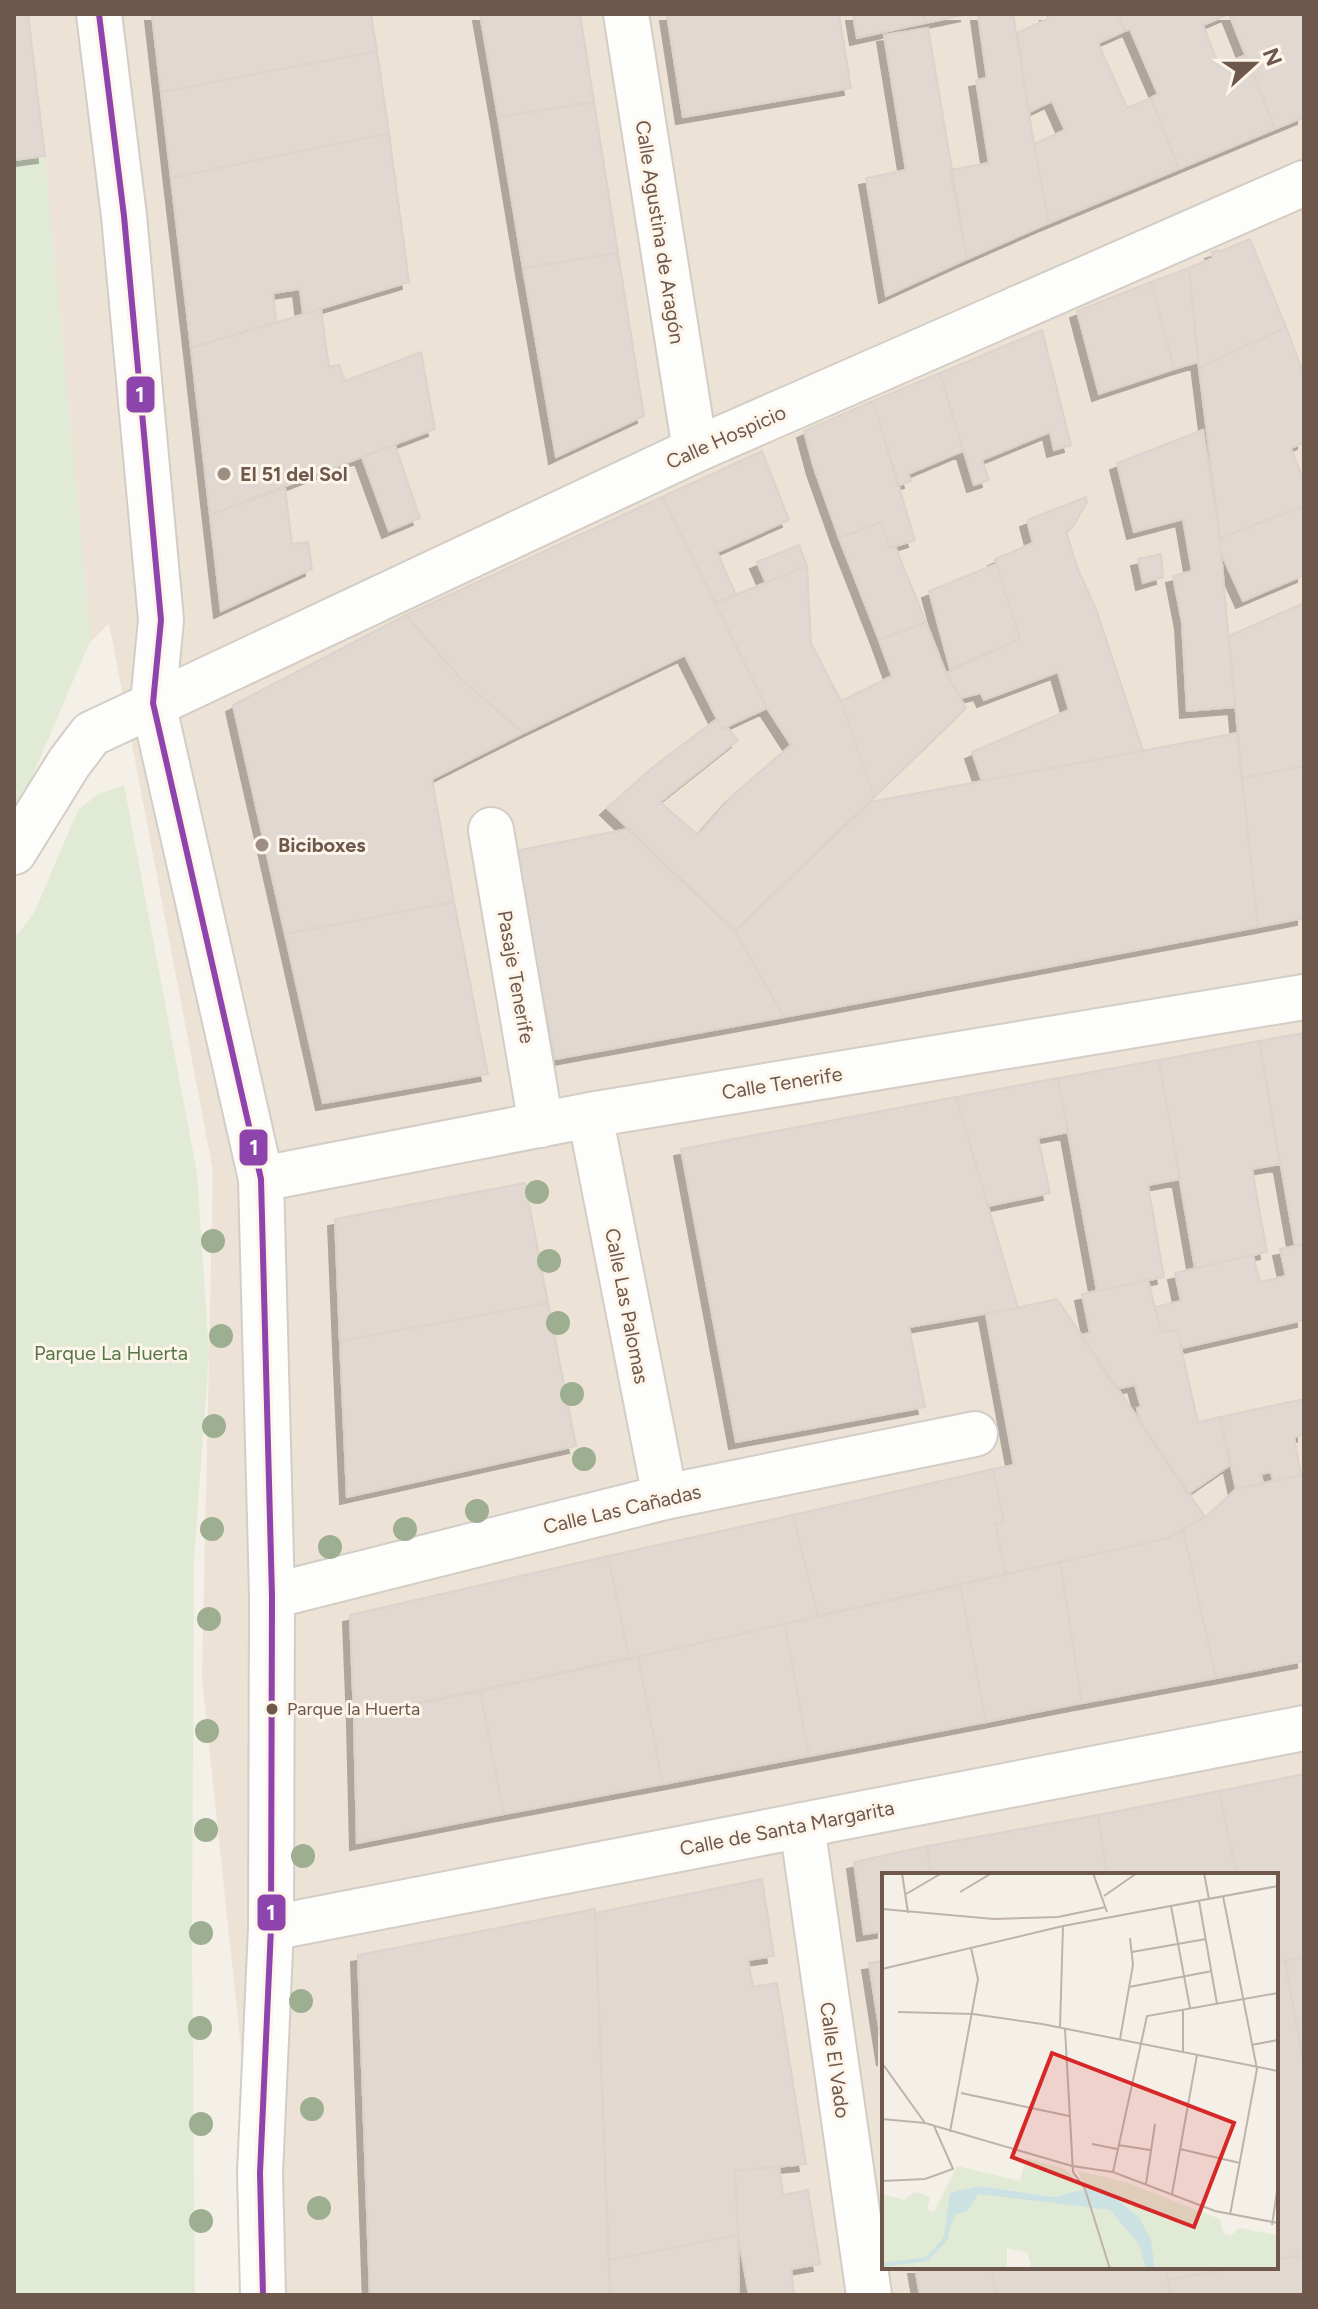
<svg xmlns="http://www.w3.org/2000/svg" width="1318" height="2309" font-family="Figtree,sans-serif">
<style>
.residential{fill:#ede2d6;fill-rule:evenodd}
.green{fill:#e1ead4}
.building{fill:#e0d8d1;stroke:#dcd3cb;stroke-width:2;filter:url(#shadow)}
.lines{fill:none;stroke-linecap:round;stroke-linejoin:round}
.street-casing{stroke:#d3cdc6;stroke-width:48}
.secondary-casing{stroke:#d3cdc7;stroke-width:48}
.street{stroke:#fdfdfc;stroke-width:44}
.secondary{stroke:#fdfdfc;stroke-width:44}
.bus-1-casing{stroke:#fdf5e9;stroke-width:12}
.bus-1{stroke:#8e44ad;stroke-width:6}
.tree{fill:#9dae91}
.poi-dot{fill:#9d8d83;stroke:#fdf5e9;stroke-width:3}
.bus-dot{fill:#6e584c;stroke:#fdf5e9;stroke-width:3}
.labels{text-anchor:middle;dominant-baseline:central;stroke-width:6;stroke-linejoin:round;paint-order:stroke}
.bus-label{font-size:18px;fill:#6e584c;stroke:#fdf5e9;text-anchor:start}
.street-label{font-size:20px;fill:#6e584c;stroke:#fdf5e9}
.poi-label{font-size:20px;font-weight:bold;fill:#6e584c;stroke:#fdf5e9;text-anchor:start}
.park-label{font-size:20px;fill:#567849;stroke:#fdf5e9}
.inset-river{fill:none;stroke:#cbe1e2;stroke-width:4}
.inset-road{fill:none;stroke:#beb3aa;stroke-width:2}
.view{fill:#d62828;fill-opacity:0.15;stroke:#d62828;stroke-width:4}
.inset-edge{fill:none;stroke:#6e584c;stroke-width:4}
.line-badge{stroke:#fdf5e9;stroke-width:3}
.badge-label{font-size:22px;text-anchor:middle;font-weight:bold;fill:#fff}
</style>
<defs>
<filter id="shadow"><feDropShadow dx="-7" dy="7" stdDeviation="0" flood-color="#0004"/></filter>
</defs>
<rect width="100%" height="100%" fill="#f4f0e8"/>
<!-- residential -->
<path class="residential" d="M 14,14 L 1304,14 L 1304,2295 L 267,2295 L 202,1679 L 213,1171 L 109,623 L 14,720 ZM 884,1875 L 1276,1875 L 1276,2267 L 884,2267 Z"/>
<!-- green -->
<path class="green" d="M 45,156 L 91,639 L 14,819 L 14,160 Z
M 124,785 L 197,1173 L 209,1354 L 194,1560 L 192,1937 L 195,2295 L 14,2295 L 14,939 L 35,911 L 78,810 L 97,795 Z"/>
<!-- building -->
<path class="building" d="M 14,14 L 28,14 L 45,156 L 14,160 Z
M 152,14 L 371,14 L 377,51 L 161,92 Z
M 480,14 L 580,14 L 594,102 L 498,117 Z
M 667,14 L 839,14 L 851,88 L 683,117 Z
M 853,14 L 923,14 L 925,23 L 857,38 Z
M 923,14 L 968,14 L 925,23 Z
M 978,14 L 1013,14 L 1034,144 L 1049,223 L 967,259 L 950,170 L 989,163 L 976,80 L 987,78 Z
M 1047,14 L 1118,14 L 1125,31 L 1098,43 L 1127,108 L 1151,98 L 1179,169 L 1049,223 L 1034,144 L 1065,130 L 1052,101 L 1029,112 L 1017,33 L 1048,19 Z
M 1118,14 L 1229,14 L 1203,25 L 1219,66 L 1246,55 L 1275,129 L 1179,169 L 1151,98 L 1158,94 L 1130,29 L 1125,31 Z
M 1229,14 L 1304,14 L 1304,117 L 1275,129 Z
M 928,28 L 967,259 L 886,296 L 866,178 L 906,170 L 884,35 Z
M 377,51 L 389,133 L 171,178 L 161,92 Z
M 594,102 L 618,253 L 523,268 L 498,117 Z
M 389,133 L 409,282 L 303,314 L 300,289 L 273,293 L 276,322 L 191,348 L 171,178 Z
M 1250,239 L 1286,327 L 1199,368 L 1189,268 L 1213,258 L 1212,252 L 1218,250 L 1219,252 Z
M 618,253 L 644,416 L 556,457 L 523,268 Z
M 1189,268 L 1198,362 L 1174,369 L 1151,282 Z
M 1151,282 L 1174,369 L 1099,394 L 1077,311 Z
M 321,309 L 329,367 L 339,365 L 345,381 L 421,352 L 435,429 L 210,515 L 191,348 Z
M 1286,327 L 1304,375 L 1304,442 L 1291,448 L 1304,482 L 1304,506 L 1220,538 L 1199,368 Z
M 1042,330 L 1071,445 L 1054,450 L 1050,432 L 982,460 L 989,480 L 974,485 L 940,373 Z
M 940,373 L 963,451 L 908,474 L 911,481 L 898,486 L 873,401 Z
M 873,401 L 915,540 L 890,548 L 881,522 L 839,538 L 814,468 L 804,431 Z
M 1203,430 L 1219,531 L 1235,707 L 1187,711 L 1182,622 L 1173,576 L 1192,571 L 1183,519 L 1134,532 L 1117,463 Z
M 395,445 L 420,518 L 389,531 L 362,457 Z
M 762,451 L 789,520 L 717,552 L 736,595 L 715,603 L 662,497 Z
M 285,488 L 292,544 L 308,542 L 312,569 L 221,611 L 210,515 Z
M 662,497 L 767,708 L 722,729 L 685,655 L 523,733 L 459,677 L 406,615 Z
M 1086,497 L 1087,502 L 1072,528 L 1066,531 L 1077,567 L 1096,609 L 1143,751 L 982,781 L 972,752 L 1069,710 L 1058,672 L 984,700 L 981,693 L 960,698 L 946,673 L 1020,639 L 995,559 L 1033,543 L 1027,520 Z
M 1304,506 L 1304,575 L 1243,601 L 1221,553 L 1220,538 Z
M 881,522 L 890,548 L 895,546 L 926,622 L 879,640 L 839,538 Z
M 799,545 L 807,566 L 766,583 L 757,562 Z
M 1161,554 L 1163,577 L 1143,583 L 1138,559 Z
M 996,564 L 1020,639 L 950,669 L 929,591 Z
M 807,566 L 811,643 L 841,701 L 874,797 L 735,931 L 607,808 L 653,767 L 717,719 L 722,729 L 727,727 L 738,740 L 660,802 L 698,835 L 732,796 L 791,745 L 767,708 L 715,603 Z
M 1304,603 L 1304,766 L 1242,778 L 1229,636 Z
M 406,615 L 459,677 L 523,733 L 432,779 L 454,902 L 285,934 L 233,705 Z
M 926,622 L 946,673 L 966,708 L 874,797 L 841,701 L 892,676 L 879,640 Z
M 1237,733 L 1258,927 L 784,1017 L 735,931 L 870,802 Z
M 1304,766 L 1304,918 L 1258,927 L 1242,778 Z
M 627,829 L 735,931 L 784,1017 L 555,1059 L 515,851 Z
M 454,902 L 488,1074 L 323,1103 L 285,934 Z
M 1304,1033 L 1304,1244 L 1295,1246 L 1259,1041 Z
M 1259,1041 L 1280,1164 L 1252,1169 L 1267,1252 L 1195,1268 L 1159,1060 Z
M 1159,1060 L 1180,1179 L 1148,1185 L 1164,1277 L 1097,1291 L 1058,1078 Z
M 1058,1078 L 1068,1132 L 1038,1138 L 1050,1193 L 988,1206 L 956,1097 Z
M 956,1097 L 1018,1308 L 909,1327 L 925,1407 L 736,1442 L 681,1149 Z
M 525,1183 L 548,1303 L 340,1341 L 335,1219 Z
M 1304,1244 L 1304,1320 L 1182,1348 L 1177,1330 L 1161,1332 L 1155,1307 L 1181,1301 L 1175,1273 L 1253,1255 L 1260,1282 L 1286,1276 L 1280,1249 Z
M 1148,1280 L 1161,1332 L 1177,1330 L 1198,1422 L 1220,1417 L 1230,1465 L 1188,1494 L 1140,1422 L 1137,1408 L 1141,1407 L 1135,1385 L 1116,1389 L 1081,1335 L 1090,1333 L 1082,1294 Z
M 1057,1299 L 1205,1517 L 1168,1538 L 1006,1574 L 995,1524 L 1004,1522 L 993,1469 L 1014,1465 L 986,1314 Z
M 548,1303 L 576,1446 L 347,1497 L 340,1341 Z
M 1304,1399 L 1304,1435 L 1294,1437 L 1301,1475 L 1273,1481 L 1271,1472 L 1261,1474 L 1263,1484 L 1236,1489 L 1220,1417 Z
M 993,1469 L 1004,1522 L 995,1524 L 1006,1574 L 818,1616 L 793,1515 Z
M 1304,1474 L 1304,1661 L 1216,1678 L 1183,1529 L 1209,1514 L 1236,1489 Z
M 793,1515 L 818,1616 L 629,1659 L 608,1556 Z
M 1183,1529 L 1216,1678 L 1082,1703 L 1060,1562 L 1168,1538 Z
M 608,1556 L 629,1658 L 354,1717 L 350,1615 Z
M 1060,1562 L 1082,1703 L 986,1722 L 960,1585 Z
M 960,1585 L 986,1722 L 809,1756 L 785,1624 Z
M 785,1624 L 809,1756 L 663,1784 L 638,1657 Z
M 638,1657 L 663,1784 L 504,1814 L 480,1691 Z
M 480,1691 L 504,1814 L 357,1843 L 354,1717 Z
M 1304,1774 L 1304,1957 L 1276,1963 L 1276,1875 L 1237,1875 L 1219,1791 Z
M 1219,1791 L 1237,1875 L 1107,1875 L 1098,1815 Z
M 1098,1815 L 1107,1875 L 931,1875 L 927,1846 Z
M 927,1846 L 931,1875 L 884,1875 L 884,1931 L 864,1934 L 854,1862 Z
M 762,1879 L 774,1956 L 748,1960 L 753,1987 L 777,1983 L 806,2164 L 735,2171 L 738,2235 L 609,2260 L 595,1913 Z
M 595,1909 L 610,2295 L 370,2295 L 358,1955 Z
M 1304,1957 L 1304,2067 L 1285,1961 Z
M 884,1961 L 884,2059 L 869,1963 Z
M 1285,1961 L 1304,2067 L 1304,2255 L 1276,2260 L 1276,1963 Z
M 779,2166 L 783,2195 L 808,2190 L 820,2264 L 791,2269 L 794,2295 L 749,2295 L 738,2235 L 735,2171 Z
M 738,2235 L 739,2295 L 610,2295 L 609,2260 Z
M 1304,2255 L 1304,2295 L 1171,2295 L 1168,2280 L 1238,2267 L 1276,2267 L 1276,2260 Z
M 915,2267 L 991,2267 L 996,2295 L 920,2295 Z
M 991,2267 L 1166,2267 L 1171,2295 L 996,2295 Z
M 1166,2267 L 1238,2267 L 1168,2280 Z"/>
<g class="lines">
<defs>
<path id="street" d="M 626,14 L 695,450
M 491,830 L 541,1125
M 14,852 L 69,763 L 91,734 L 695,450 L 1304,183
M 590,1115 L 665,1497
M 261,1179 L 590,1115 L 1304,997
M 272,1596 L 665,1497 L 975,1434
M 802,1825 L 869,2295
M 271,1928 L 1304,1728"/>
<path id="secondary" d="M 99,14 L 124,216 L 161,620 L 153,703 L 261,1179 L 272,1596 L 271,1928 L 260,2173 L 263,2295"/>
</defs>
<!-- street casing -->
<use href="#street" class="street-casing"/>
<!-- secondary casing -->
<use href="#secondary" class="secondary-casing"/>
<!-- street -->
<use href="#street" class="street"/>
<!-- secondary -->
<use href="#secondary" class="secondary"/>
<defs>
<path id="bus-1" d="M 99,14 L 124,216 L 161,620 L 153,703 L 261,1179 L 272,1596 L 271,1928 L 260,2173 L 263,2295"/>
</defs>
<!-- bus-1 casing -->
<use href="#bus-1" class="bus-1-casing"/>
<!-- bus-1 -->
<use href="#bus-1" class="bus-1"/>
</g>
<!-- trees -->
<g class="tree">
<circle cx="537" cy="1192" r="12"/>
<circle cx="213" cy="1241" r="12"/>
<circle cx="549" cy="1261" r="12"/>
<circle cx="558" cy="1323" r="12"/>
<circle cx="221" cy="1336" r="12"/>
<circle cx="572" cy="1394" r="12"/>
<circle cx="214" cy="1426" r="12"/>
<circle cx="584" cy="1459" r="12"/>
<circle cx="477" cy="1511" r="12"/>
<circle cx="212" cy="1529" r="12"/>
<circle cx="405" cy="1529" r="12"/>
<circle cx="330" cy="1547" r="12"/>
<circle cx="209" cy="1619" r="12"/>
<circle cx="207" cy="1731" r="12"/>
<circle cx="206" cy="1830" r="12"/>
<circle cx="303" cy="1856" r="12"/>
<circle cx="201" cy="1933" r="12"/>
<circle cx="301" cy="2001" r="12"/>
<circle cx="200" cy="2028" r="12"/>
<circle cx="312" cy="2109" r="12"/>
<circle cx="201" cy="2124" r="12"/>
<circle cx="319" cy="2208" r="12"/>
<circle cx="201" cy="2221" r="12"/>
</g>
<!-- markers -->
<g class="poi-dot">
<circle cx="224" cy="474" r="8"/>
<circle cx="262" cy="845" r="8"/>
</g>
<circle class="bus-dot" cx="272" cy="1709" r="7"/>
<g class="labels">
<!-- bus labels -->
<g class="bus-label">
<text x="287" y="1709">Parque la Huerta</text>
</g>
<!-- street labels -->
<g class="street-label">
<text transform="translate(660 232) rotate(81)">Calle Agustina de Aragón</text>
<text transform="translate(726 437) rotate(-24)">Calle Hospicio</text>
<text transform="translate(516 977) rotate(80)">Pasaje Tenerife</text>
<text transform="translate(782 1083) rotate(-9)">Calle Tenerife</text>
<text transform="translate(627 1306) rotate(79)">Calle Las Palomas</text>
<text transform="translate(622 1509) rotate(-13)">Calle Las Cañadas</text>
<text transform="translate(787 1828) rotate(-11)">Calle de Santa Margarita</text>
<text transform="translate(835 2060) rotate(82)">Calle El Vado</text>
</g>
<!-- poi labels -->
<g class="poi-label">
<text x="240" y="474">El 51 del Sol</text>
<text x="278" y="845">Biciboxes</text>
</g>
<!-- park labels -->
<g class="park-label">
<text x="111" y="1353">Parque La Huerta</text>
</g>
</g>
<!-- overview -->
<g transform="translate(882 1873)">
<rect width="396" height="396" fill="#f4f0e8"/>
<path d="M 144,285 L 183,296 L 203,315 L 196,298 L 243,309 L 338,346 L 341,360 L 348,363 L 358,355 L 396,362 L 396,396 L 273,396 L 269,367 L 203,316 L 172,324 L 97,313 L 74,341 L 85,339 L 96,320 L 228,337 L 257,372 L 264,396 L 150,396 L 145,379 L 125,375 L 125,396 L 0,396 L 0,321 L 22,327 L 32,319 L 40,321 L 48,324 L 45,337 L 52,339 L 75,293 L 138,308 Z" fill="#e1ead4"/>
<path d="M 97,313 L 172,324 L 203,316 L 226,320 L 257,344 L 269,367 L 273,396 L 264,396 L 257,372 L 228,337 L 96,321 L 85,339 L 74,341 L 61,369 L 68,320 Z" fill="#cbe1e2"/>
<path class="inset-river" d="M 0,392 L 45,386 L 64,365 L 66,351"/>
<path class="inset-road" d="M 20,0 L 26,40M 211,0 L 225,39M 322,0 L 327,26M 78,19 L 110,0M 24,21 L 60,0M 222,23 L 255,0M 341,23 L 375,196 L 348,342M 317,28 L 335,131M 289,33 L 308,135M 0,36 L 112,46 L 176,44 L 224,34M 250,79 L 324,66M 0,96 L 181,53 L 396,13M 247,114 L 330,98M 16,139 L 91,141 L 160,151 L 396,198M 178,155 L 181,53M 183,156 L 191,299 L 203,316 L 228,396M 238,166 L 251,92 L 248,65M 369,172 L 396,167M 301,179 L 301,136M 0,190 L 43,250M 79,220 L 187,243M 0,246 L 43,250 L 190,293 L 231,299 L 333,338 L 396,350M 68,259 L 96,106 L 89,75M 210,271 L 235,276M 236,272 L 268,277M 298,276 L 358,290M 231,299 L 265,143 L 396,120M 0,308 L 43,306 L 71,296 L 52,253M 264,311 L 273,251M 290,321 L 315,182M 390,352 L 396,312"/>
<path class="view" d="M 170,180 L 352,250 L 312,354 L 130,284 Z"/>
<rect width="396" height="396" class="inset-edge"/>
</g>
<g class="line-badge">
<rect x="125" y="375" width="31" height="39" rx="8" fill="#8e44ad"/>
<rect x="238" y="1128" width="31" height="39" rx="8" fill="#8e44ad"/>
<rect x="256" y="1893" width="31" height="39" rx="8" fill="#8e44ad"/>
</g>
<g class="badge-label">
<text x="140" y="402">1</text>
<text x="254" y="1155">1</text>
<text x="271" y="1920">1</text>
</g>
<!-- border -->
<rect width="1318" height="2309" fill="none" stroke="#6e584c" stroke-width="32"/>
<!-- north arrow -->
<g transform="translate(1254 64) rotate(69)" stroke="#fdf5e9" stroke-width="6" paint-order="stroke">
<path d="M0-6L14 30L0 20L-14 30Z" fill="#6e584c"/>
<text y="-12" font-size="22" font-weight="bold" text-anchor="middle" fill="#6e584c">N</text>
</g>
</svg>
